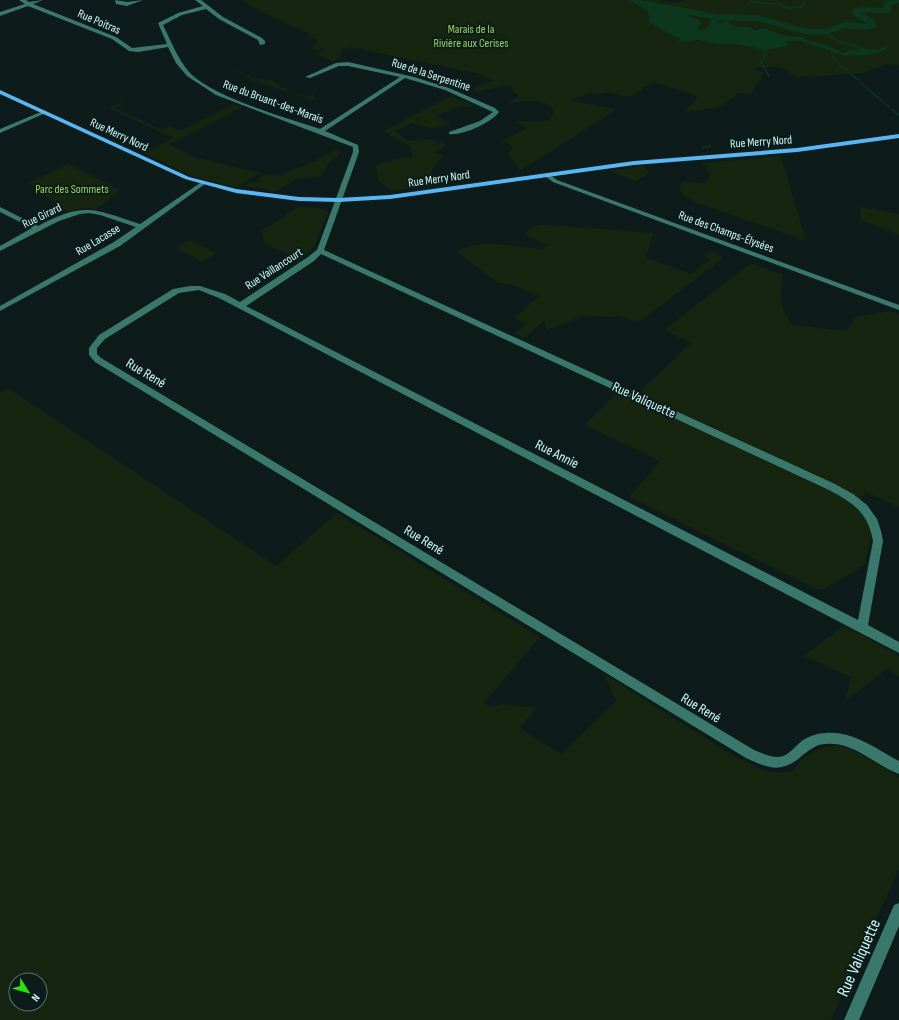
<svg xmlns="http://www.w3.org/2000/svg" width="899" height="1020" font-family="'Sofia Sans Condensed',sans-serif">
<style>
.green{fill:#162510;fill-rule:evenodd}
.water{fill:#0c361d}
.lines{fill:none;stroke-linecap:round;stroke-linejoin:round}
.stream{stroke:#0c361d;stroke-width:1.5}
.river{fill:#0c361d;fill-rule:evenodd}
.minor{fill:#3b786c;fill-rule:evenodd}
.major{fill:#5ab6f3;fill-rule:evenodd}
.labels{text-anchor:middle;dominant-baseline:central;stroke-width:4;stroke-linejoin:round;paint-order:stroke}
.far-street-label{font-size:12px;fill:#cbfbf6;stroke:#0d1c1b}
.far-park-label{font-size:12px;fill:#96d55e;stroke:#0d1c1b}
.street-label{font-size:14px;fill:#cbfbf6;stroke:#0d1c1b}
.near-street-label{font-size:17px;fill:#cbfbf6;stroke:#0d1c1b}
</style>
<rect width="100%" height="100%" fill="#0d1c1b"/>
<!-- green -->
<path class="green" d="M 243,0 L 629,0 L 647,11 L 650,19 L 648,21 L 662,30 L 680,38 L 682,39 L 678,41 L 699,40 L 715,44 L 730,44 L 752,47 L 764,51 C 772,47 780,50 788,45 L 787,40 L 800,41 L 841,55 L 877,53 L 887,46 L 876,50 L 859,47 L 860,50 L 843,53 L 831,46 L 806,40 L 806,35 C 794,40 781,32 769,31 C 752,28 734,27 717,23 L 716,21 L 716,20 L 711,19 C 711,27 704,31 697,30 C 701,26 701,23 698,19 L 691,17 L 685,13 L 692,12 L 646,3 L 638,0 L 659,0 L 673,3 L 687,0 L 744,0 L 760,3 L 754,0 L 899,0 L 899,65 L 887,64 L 863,73 L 798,77 L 780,67 L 758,67 L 755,69 L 763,73 C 760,80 755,87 751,94 L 738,93 C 720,111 708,109 685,111 L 697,98 L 696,95 L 653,82 L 631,96 L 623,96 L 610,92 L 599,94 L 587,93 C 582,98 575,96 570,101 L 617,109 L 520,171 L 508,153 L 512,148 C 510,143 506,142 500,142 L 527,128 L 516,123 C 523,119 540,122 549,120 L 554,112 C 545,95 523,103 508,102 L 520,96 L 514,92 L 511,86 L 509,85 L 476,92 L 472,89 L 483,83 L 493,81 L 480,74 L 350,47 L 340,51 L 341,55 L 338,59 L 332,62 L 316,53 L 323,50 L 325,47 L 318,50 L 311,49 L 318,39 L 307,38 L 310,34 L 251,7 Z
M 229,67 L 256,79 L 272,80 L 280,87 L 289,89 L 286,91 L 310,97 L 313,93 L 316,101 L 254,81 Z
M 452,96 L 473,105 L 472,107 L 460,106 L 436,116 L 451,123 L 433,129 L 411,123 L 395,131 L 408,141 L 432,139 L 446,145 L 435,153 L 443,155 L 443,157 L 432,168 L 432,173 L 439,184 L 393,191 L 379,182 L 376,166 L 382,163 L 392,162 L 393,160 L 413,157 L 410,146 L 383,131 Z
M 125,101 L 126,102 L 114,108 L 162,130 L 170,126 L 180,131 L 233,104 L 243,107 L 171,143 L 171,146 L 194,157 L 259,173 L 237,188 L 192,176 L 143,153 L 174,138 L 109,108 Z
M 336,150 L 341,153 L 330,162 L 321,176 L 296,179 L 275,191 L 260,188 L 245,187 L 250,182 L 263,182 L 258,179 L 264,175 L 276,176 L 306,165 Z
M 781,156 L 806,241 L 695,202 L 684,195 L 679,189 L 681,183 L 684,182 L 705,183 L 710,174 L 703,163 Z
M 68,164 L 120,190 L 97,209 L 81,208 L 68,212 L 28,183 Z
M 644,166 L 648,171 L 647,175 L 635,181 L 608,171 Z
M 300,206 L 323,209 L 328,212 L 314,247 L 300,260 L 265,244 L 261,231 Z
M 860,207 L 899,214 L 899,235 L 861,220 Z
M 540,225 L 549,225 L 653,233 L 646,258 L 691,274 L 709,260 L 704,256 L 714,252 L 722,256 L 722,259 L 640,321 L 628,319 L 619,315 L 612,317 L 583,316 L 547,330 L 544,321 L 524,338 L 515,333 L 526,324 L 516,319 L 515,317 L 539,296 L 510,284 L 498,283 L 457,252 C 473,238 522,247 542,249 L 547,245 L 527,236 L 526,233 L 531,228 Z
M 190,240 L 216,253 L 202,262 L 176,248 Z
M 751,263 L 783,275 C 779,300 780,303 792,325 L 846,331 L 855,317 L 890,311 L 899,314 L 899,507 L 866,492 L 857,507 C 878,529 871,540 864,566 L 824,589 L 818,590 L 629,497 L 660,461 L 585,425 L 617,392 L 632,399 L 691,343 L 664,330 Z
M 8,388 L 276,566 L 337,513 L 540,637 L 484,703 L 491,707 L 501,704 L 536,708 L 520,728 L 561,754 L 616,701 L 604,674 L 736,757 L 768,772 L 782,773 L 792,772 L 804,757 L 818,749 L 835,745 L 852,749 L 899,777 L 899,869 L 831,1020 L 0,1020 L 0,393 ZM 16,980 L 40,980 L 40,1004 L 16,1004 Z
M 844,625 L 899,656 L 899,676 L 887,669 L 845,701 L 851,677 L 804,656 Z"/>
<!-- water -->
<path class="water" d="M 629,0 L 638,0 L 646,3 L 693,12 L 685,13 L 691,17 L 698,19 L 701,22 L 698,30 C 705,31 711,26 711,18 L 717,20 L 716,22 L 720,23 L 728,21 L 730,24 L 738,27 L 748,27 L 756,30 L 765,28 L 777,33 L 790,36 L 802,37 L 807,35 L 805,38 L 806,40 L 831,46 L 843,53 L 850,50 L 860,50 L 858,47 L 876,50 L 887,46 L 889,47 C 876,57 857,56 841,55 L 800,41 L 787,41 L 788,45 C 780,50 772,47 764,51 L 752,47 L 730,44 L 715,44 L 699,40 L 677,42 L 681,39 L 662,30 L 648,21 L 650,19 L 647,11 Z"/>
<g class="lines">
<!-- stream -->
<path class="stream" d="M 750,0 L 760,3 L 779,4 L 788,8 L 803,7 L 805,0
M 711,16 L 711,18
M 824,32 L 838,41 L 858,47
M 764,51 L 766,55 L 761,62 L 769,76
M 831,52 L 835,61 L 858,80
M 860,82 L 889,107
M 891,109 L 899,115
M 703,148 L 702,147 L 709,147 L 711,144"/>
<!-- river -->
<path class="river" d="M 629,0 L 641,0 L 718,14 L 757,15 L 800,27 L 814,29 L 828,28 L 844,22 L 867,24 L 854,16 L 852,11 L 853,9 L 863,7 L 883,8 L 884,2 L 890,0 L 899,0 L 899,3 L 891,5 L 891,10 L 890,12 L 883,13 L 861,12 L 873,19 L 877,26 L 875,28 L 867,30 L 845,28 L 829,34 L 814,35 L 799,33 L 757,21 L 718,20 L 644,7 Z"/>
<!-- minor -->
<path class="minor" d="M 19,0 L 26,0 L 29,2 L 43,0 L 33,4 L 116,37 L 132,48 L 167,44 L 158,23 L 178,13 L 203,6 L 195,0 L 201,0 L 223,17 L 262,38 L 265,41 L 265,44 L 260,45 L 258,40 L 219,19 L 206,9 L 182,15 L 163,25 C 171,41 178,60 190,73 C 215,98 285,117 320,129 L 400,77 L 348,66 L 339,66 L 310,78 L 305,77 L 336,63 L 348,62 L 414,77 L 449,88 L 495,108 L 499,112 C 491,123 462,136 449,134 L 449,132 L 480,121 L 493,112 L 445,90 L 405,78 L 325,131 L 358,145 L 359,152 L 324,250 L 835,484 L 853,494 L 867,505 L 877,519 L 881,531 L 883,541 L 868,625 L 899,642 L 899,653 L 219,298 L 199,290 L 179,293 L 105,339 L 97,348 L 97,354 L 101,358 L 754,750 C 762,753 770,757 778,757 C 788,757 795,746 803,740 C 810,736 818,733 826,733 C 852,730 878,750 899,761 L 899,774 C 875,765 853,741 826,744 C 817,744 811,749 804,754 C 782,774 770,769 746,758 L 95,362 L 89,355 L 89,348 L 99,335 L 173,289 L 190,286 L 200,286 L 225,294 L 240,302 L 308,257 L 317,250 L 353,152 L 353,147 L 216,95 L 187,76 L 176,63 L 168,47 L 138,52 L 129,51 L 112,39 L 28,6 L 0,16 L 0,12 L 25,4 ZM 321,254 L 829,490 C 853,503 868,512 873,541 L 858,620 L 246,306 L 314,261 Z
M 115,0 L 127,2 L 143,0 L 127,6 L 116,4 Z
M 43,111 L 48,112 L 0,133 L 0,129 Z
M 545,174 L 549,174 L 557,180 L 899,305 L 899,310 L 553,182 L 545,176 Z
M 203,181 L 206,183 L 205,184 L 120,246 L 0,311 L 0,306 L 114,242 L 136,227 L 100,215 L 89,213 L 80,214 L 59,221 L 0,251 L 0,246 L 32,228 L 0,212 L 0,207 L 38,226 C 84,201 94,209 140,224 Z
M 899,903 L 899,926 L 859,1020 L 844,1020 L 894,905 Z"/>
<!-- major -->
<path class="major" d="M 0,90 L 189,177 L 236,189 L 299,197 L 339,198 L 390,195 L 634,161 L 797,148 L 899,134 L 899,138 L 797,152 L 634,165 L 390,199 L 339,202 L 299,201 L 236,193 L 185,179 L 0,94 Z"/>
</g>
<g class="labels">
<!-- far-street labels -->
<g class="far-street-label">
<text transform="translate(99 22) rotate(23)">Rue Poitras</text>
<text transform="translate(431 75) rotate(18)">Rue de la Serpentine</text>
<text transform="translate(273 102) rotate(20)">Rue du Bruant-des-Marais</text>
<text transform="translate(119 135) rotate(25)">Rue Merry Nord</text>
<text transform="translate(761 142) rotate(-4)">Rue Merry Nord</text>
<text transform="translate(439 179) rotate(-8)">Rue Merry Nord</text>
<text transform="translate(42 216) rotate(-26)">Rue Girard</text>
<text transform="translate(726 232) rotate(20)">Rue des Champs-Élysées</text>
<text transform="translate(98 240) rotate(-31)">Rue Lacasse</text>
<text transform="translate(274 269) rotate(-33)">Rue Vaillancourt</text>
</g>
<!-- far-park labels -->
<g class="far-park-label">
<text x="471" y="29">Marais de la<tspan x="471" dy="14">Rivière aux Cerises</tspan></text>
<text x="72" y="189">Parc des Sommets</text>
</g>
<!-- street labels -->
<g class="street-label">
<text transform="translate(146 373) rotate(31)">Rue René</text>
<text transform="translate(644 400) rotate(25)">Rue Valiquette</text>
<text transform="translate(557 454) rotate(27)">Rue Annie</text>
<text transform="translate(424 540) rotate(31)">Rue René</text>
<text transform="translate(701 708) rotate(31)">Rue René</text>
</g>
<!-- near-street labels -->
<g class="near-street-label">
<text transform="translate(859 958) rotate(-66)">Rue Valiquette</text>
</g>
</g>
<!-- north arrow -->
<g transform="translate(28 992) rotate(127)"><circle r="19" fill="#0d1c1b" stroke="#597573"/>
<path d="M0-3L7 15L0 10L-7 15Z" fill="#2ae210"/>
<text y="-6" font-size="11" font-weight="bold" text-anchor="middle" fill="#cbfbf6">N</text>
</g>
</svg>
